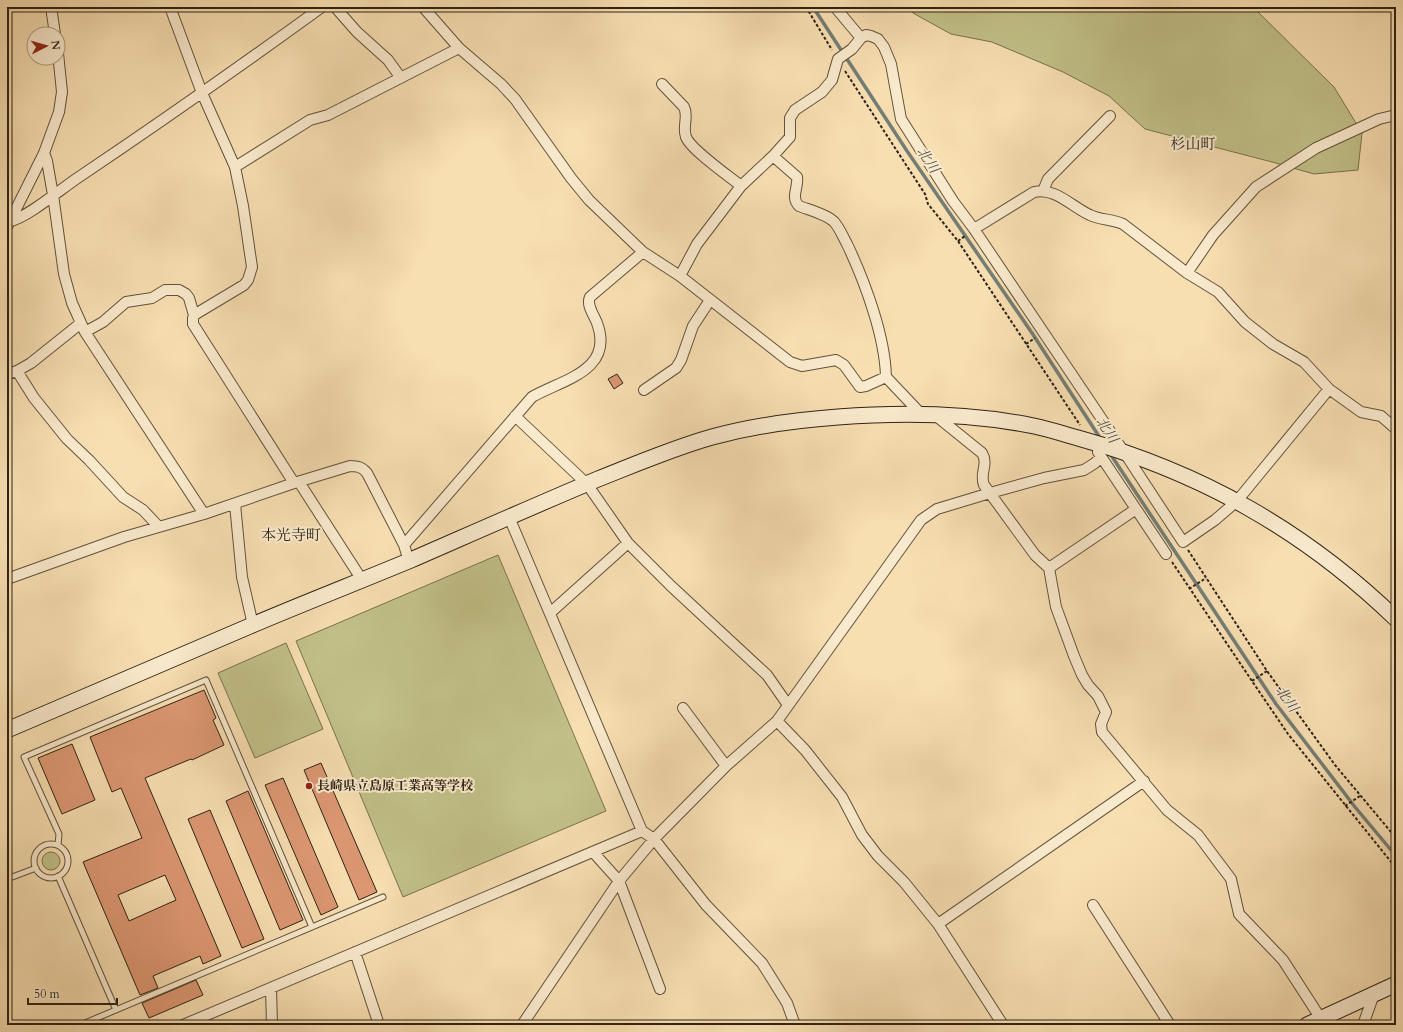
<svg xmlns="http://www.w3.org/2000/svg" width="1403" height="1032" font-family="Cardo,'Noto Serif JP',serif">
<style>
.green{fill:#c2c189;stroke:#78724f}
.lines{fill:none;stroke-linecap:round;stroke-linejoin:round}
.stream{stroke:#747e76;stroke-width:3.5}
.building{fill:#dd9873;stroke:#2e2315;fill-rule:evenodd}
.lane-casing{stroke:#60523c;stroke-width:7}
.street-casing{stroke:#60523c;stroke-width:12}
.secondary-casing{stroke:#2e2315;stroke-width:17}
.path{stroke:#2e2315;stroke-width:2;stroke-dasharray:3 2;stroke-linecap:butt}
.lane{stroke:#faeacd;stroke-width:5}
.street{stroke:#faeacd;stroke-width:10}
.secondary{stroke:#faeacd;stroke-width:15}
.poi-dot{fill:#8f2418;stroke:#faeacd;stroke-width:1.5}
.labels{text-anchor:middle;dominant-baseline:central;stroke-width:4;stroke-linejoin:round;paint-order:stroke}
.poi-label{font-size:13px;font-weight:bold;fill:#2e2315;stroke:#faeacd;text-anchor:start}
.water-label{font-size:14px;font-style:italic;fill:#515046;stroke:#faeacd}
.quarter-label{font-size:15px;fill:#2e2315;stroke:#faeacd}
</style>
<rect width="100%" height="100%" fill="#f8dfb2"/>
<filter id="stains"><feTurbulence type="fractalNoise" baseFrequency=".005" numOctaves="4"/><feColorMatrix values="0 0 0 0 .2 0 0 0 0 .09 0 0 0 0 .02 0 0 0 .5 -.17"/></filter>
<radialGradient id="worn" r=".72"><stop offset=".6" stop-color="#630" stop-opacity="0"/><stop offset="1" stop-color="#630" stop-opacity=".3"/></radialGradient>
<!-- green -->
<path class="green" d="M 909,7 L 1253,7 L 1334,87 L 1362,133 L 1358,170 L 1314,174 L 1272,162 L 1145,129 L 1109,96 L 1063,72 L 992,42 L 951,34 L 913,13 Z
M 498,555 L 606,811 L 403,897 L 296,641 Z
M 286,643 L 323,729 L 255,758 L 218,673 Z
M42 861a9 9 0 1 1 18 0a9 9 0 1 1-18 0Z"/>
<g class="lines">
<!-- stream -->
<path class="stream" d="M 813,7 L 907,151 L 1032,333 L 1102,441
M 1109,452 L 1276,704 L 1355,807 L 1396,856"/>
</g>
<!-- building -->
<path class="building" d="M 617,374 L 623,383 L 614,389 L 608,379 Z
M 204,690 L 216,718 L 213,720 L 224,745 L 192,760 L 191,759 L 145,778 L 221,956 L 203,964 L 200,956 L 153,976 L 158,988 L 140,995 L 83,862 L 142,838 L 121,788 L 112,792 L 90,737 ZM 165,875 L 176,900 L 129,921 L 118,895 Z
M 72,744 L 95,800 L 62,814 L 38,758 Z
M 321,763 L 377,892 L 359,900 L 304,770 Z
M 283,778 L 338,907 L 321,915 L 265,785 Z
M 248,791 L 303,920 L 280,930 L 226,801 Z
M 210,810 L 264,939 L 242,948 L 188,819 Z
M 196,980 L 203,995 L 149,1018 L 142,1003 Z"/>
<g class="lines">
<defs>
<path id="lane" d="M34 861a17 17 0 1 1 34 0a17 17 0 1 1-34 0Z
M 58,845 L 59,834 L 24,757 L 206,680 L 312,927
M 58,876 L 116,1010
M 7,879 L 36,868
M 85,1023 L 383,897"/>
<path id="street" d="M 51,7 L 55,34
M 170,7 L 202,93 L 235,167 L 243,206 L 252,267 L 248,280 L 244,285 L 194,315 L 193,318 L 193,324 L 294,483
M 335,7 L 357,32 L 388,60 L 401,78
M 423,7 L 459,48 L 501,84 L 515,99 L 571,178 L 589,200 L 643,252 L 680,276 L 790,362 L 802,366 L 836,360 L 844,365 L 860,387 L 866,386 L 886,377
M 835,7 L 861,38
M 662,84 L 684,107 C 689,117 682,126 686,137 C 690,149 730,177 741,186
M 44,153 L 47,161 L 53,195 L 64,274 L 72,303 L 85,332 L 204,514
M 773,156 L 797,177 C 799,187 790,197 799,206 C 809,210 829,215 835,223 C 840,229 843,237 847,244 C 865,282 885,336 886,377 L 922,415
M 235,167 L 310,120 L 328,115 L 459,48
M 1043,191 L 1048,179 L 1110,116
M 10,221 C 27,218 62,188 79,177 C 161,122 242,65 322,7
M 8,225 L 44,153 L 59,112 L 62,92 L 58,53
M 974,229 L 1034,192 C 1055,187 1072,207 1090,215 C 1100,220 1112,219 1123,224 L 1187,273 L 1218,292 L 1245,322 L 1273,344 L 1304,362 L 1329,389 L 1361,412 L 1381,416 L 1396,429
M 1187,273 L 1213,235 L 1256,187 L 1316,148 L 1379,119 L 1396,115
M 680,276 L 697,244 L 741,186 L 773,156 L 790,137 L 790,118 L 795,110 L 822,92 L 832,80 L 838,59 L 852,49 L 861,38 L 866,35 L 871,36 L 878,39 L 884,47 L 891,64 L 901,119 L 953,201 L 974,229 L 1124,452 L 1183,542 L 1215,520 L 1237,501 L 1329,389
M 85,332 L 103,322 L 126,302 L 152,298 L 165,290 L 179,290 L 186,294 L 189,298 L 194,315
M 17,371 L 34,398 L 67,439 L 89,460 L 123,497 L 143,510 L 159,527
M 7,374 L 17,371 L 31,363 L 81,323
M 644,390 L 676,368 L 681,360 L 693,326 L 710,300
M 935,415 L 982,453 C 989,465 979,473 984,485 L 1035,555 L 1049,568 L 1056,607 L 1074,656 L 1082,675 L 1088,685 L 1098,696 L 1106,712 L 1101,724 L 1102,732 L 1167,810 L 1198,835 L 1231,879 L 1239,914 L 1283,960 L 1321,1019 L 1322,1024
M 515,416 L 587,484 L 628,543 L 671,586 L 767,675 L 788,705
M 1098,452 L 1166,554
M 299,482 L 362,580
M 235,504 L 242,577 L 253,625
M 509,517 L 642,831 L 654,839 L 706,905 L 762,963 L 787,1003 L 795,1025
M 404,545 L 532,397 C 561,380 615,371 597,323 C 594,315 586,305 590,297 L 643,252
M 1049,568 L 1136,509
M 7,579 L 124,537 L 204,514 L 294,483 L 350,466 C 358,466 362,467 367,473 L 404,545 L 409,561
M 550,613 L 628,543
M 683,708 L 726,766
M 777,721 L 805,750 L 842,797 L 862,835 L 878,856 L 904,882 L 938,924 L 1003,1025
M 593,852 L 619,881 L 660,989
M 1093,905 L 1170,1025
M 938,924 L 1144,781
M 355,952 L 379,1025
M 271,988 L 272,1025
M 183,1025 L 642,831
M 522,1025 L 619,881 L 654,839 L 726,766 L 777,721 L 921,520 L 937,509 L 990,493 L 1044,478 L 1084,470 L 1095,463 L 1101,457
M 1363,1025 L 1374,994"/>
<path id="secondary" d="M 7,730 C 88,695 169,660 250,626 C 304,603 358,582 411,560 C 473,533 536,505 598,479 C 636,464 673,448 712,437 C 753,426 796,420 838,417 C 903,412 970,413 1034,426 C 1049,429 1063,434 1078,438 C 1200,472 1304,530 1396,619
M 1307,1025 L 1396,984"/>
</defs>
<!-- lane casing -->
<use href="#lane" class="lane-casing"/>
<!-- street casing -->
<use href="#street" class="street-casing"/>
<!-- secondary casing -->
<use href="#secondary" class="secondary-casing"/>
<!-- path -->
<path class="path" d="M 806,7 L 832,50
M 845,71 L 925,194 L 928,204 L 958,241 L 1080,425
M 958,241 L 965,236
M 1026,344 L 1035,338
M 1188,550 L 1267,671 L 1335,765 L 1396,838
M 1172,562 L 1252,681 L 1288,734 L 1396,868
M 1189,589 L 1206,578
M 1252,681 L 1267,671
M 1345,806 L 1360,796"/>
<!-- lane -->
<use href="#lane" class="lane"/>
<!-- street -->
<use href="#street" class="street"/>
<!-- secondary -->
<use href="#secondary" class="secondary"/>
</g>
<!-- markers -->
<circle class="poi-dot" cx="309" cy="786" r="4"/>
<g class="labels">
<!-- poi labels -->
<g class="poi-label">
<text x="317" y="786">長崎県立島原工業高等学校</text>
</g>
<!-- water labels -->
<g class="water-label">
<text transform="translate(928 160) rotate(56)">北川</text>
<text transform="translate(1107 430) rotate(56)">北川</text>
<text transform="translate(1287 699) rotate(54)">北川</text>
</g>
<!-- quarter labels -->
<g class="quarter-label">
<text x="1193" y="144">杉山町</text>
<text x="291" y="535">本光寺町</text>
</g>
</g>
<!-- margin -->
<rect width="1403" height="1032" fill="none" stroke="#f8dfb2" stroke-width="24"/>
<rect x="8" y="8" width="1387" height="1016" fill="none" stroke="#2e2315" stroke-width="2"/>
<rect x="12" y="12" width="1379" height="1008" fill="none" stroke="#2e2315"/>
<!-- north arrow -->
<g transform="translate(46 46) rotate(84)"><circle r="19" fill="#faeacd" stroke="#a89a83"/>
<path d="M0-3L7 15L0 10L-7 15Z" fill="#8f2418"/>
<text y="-6" font-size="11" font-weight="bold" text-anchor="middle" fill="#2e2315">N</text>
</g>
<!-- scale -->
<path d="M28 998v6h89v-6" fill="none" stroke="#2e2315" stroke-width="2"/>
<text x="34" y="998" font-size="12" fill="#2e2315" stroke="#faeacd" stroke-width="3" paint-order="stroke">50 m</text>
<rect width="100%" height="100%" filter="url(#stains)"/>
<rect width="100%" height="100%" fill="url(#worn)"/>
</svg>
